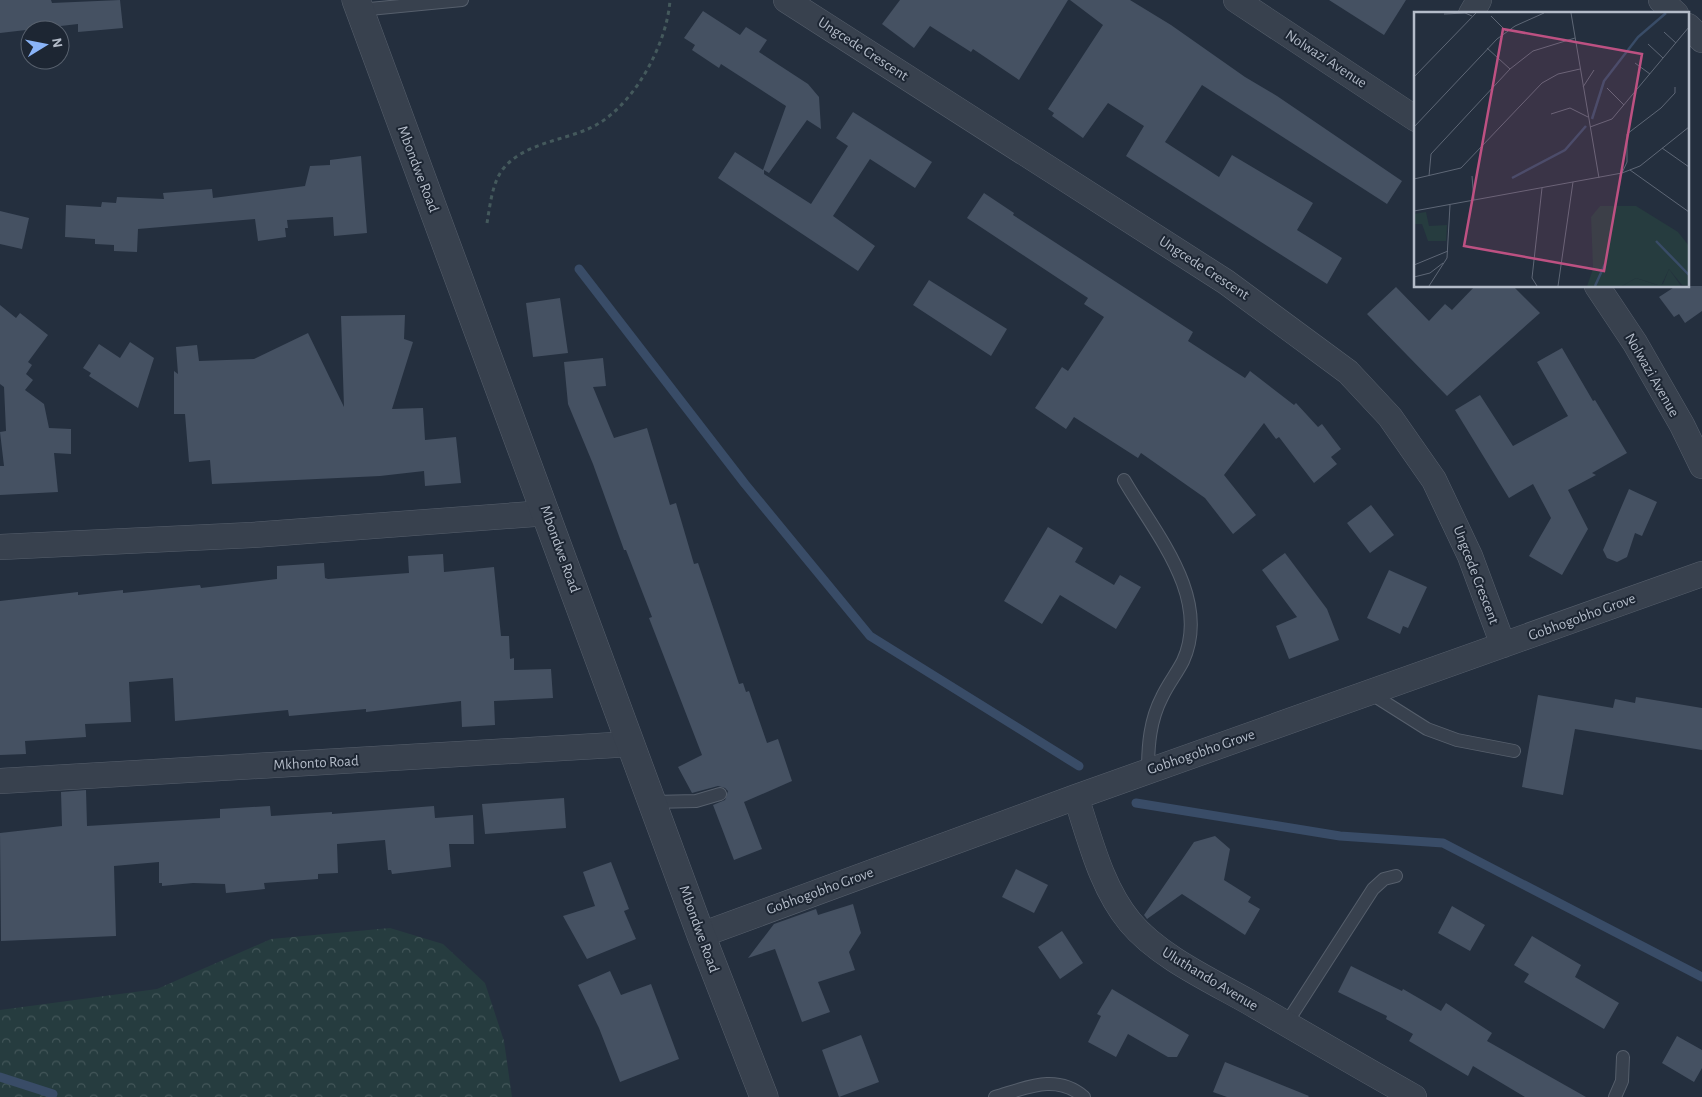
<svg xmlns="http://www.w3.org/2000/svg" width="1702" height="1097" font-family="'Alegreya Sans',sans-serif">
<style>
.forest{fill:url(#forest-crowns)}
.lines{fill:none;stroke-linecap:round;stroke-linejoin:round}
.stream{stroke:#394c67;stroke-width:9}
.building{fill:#455162}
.service-casing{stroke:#565f6c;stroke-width:14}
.minor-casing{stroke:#565f6c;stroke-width:26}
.tertiary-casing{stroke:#565f6c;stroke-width:29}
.path{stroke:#44595c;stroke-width:3;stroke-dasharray:4 4;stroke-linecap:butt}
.service{stroke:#38414e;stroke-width:12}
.minor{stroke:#38414e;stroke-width:25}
.tertiary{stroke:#38414e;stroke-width:28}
.labels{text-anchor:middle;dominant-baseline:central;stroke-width:4;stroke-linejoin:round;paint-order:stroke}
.street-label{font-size:15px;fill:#b4bcc9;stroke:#1d2633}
.inset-river{fill:none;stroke:#394c67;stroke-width:2.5}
.inset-road{fill:none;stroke:#5e6776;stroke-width:1}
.view{fill:#bd5182;fill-opacity:0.15;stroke:#bd5182;stroke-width:2.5}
.inset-edge{fill:none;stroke:#b4bcc9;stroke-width:2.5}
</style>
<defs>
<pattern id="forest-crowns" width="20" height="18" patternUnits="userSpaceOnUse" patternTransform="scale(1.25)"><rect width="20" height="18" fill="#263c3f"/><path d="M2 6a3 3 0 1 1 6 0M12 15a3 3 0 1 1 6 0" fill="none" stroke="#435659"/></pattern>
</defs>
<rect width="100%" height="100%" fill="#242f3e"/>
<!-- forest -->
<path class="forest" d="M 390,928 L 443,944 L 485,983 L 504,1041 L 512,1097 L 0,1097 L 0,1010 L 157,989 L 271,939 Z"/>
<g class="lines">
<!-- stream -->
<path class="stream" d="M 579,269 L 745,484 L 870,636 L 1079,766
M 1136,803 L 1340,836 L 1443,843 L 1702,977
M 0,1077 L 53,1094"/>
</g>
<!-- building -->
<path class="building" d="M 0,0 L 51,0 L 52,3 L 120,0 L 123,28 L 78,32 L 78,24 L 0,33 Z
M 900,0 L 1068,0 L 1019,80 L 973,49 L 971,52 L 930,26 L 914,48 L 882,24 Z
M 1070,0 L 1130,0 L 1171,25 L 1245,77 L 1277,96 L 1402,181 L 1387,204 L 1202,85 L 1165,142 L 1219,177 L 1232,155 L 1313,203 L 1297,230 L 1342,258 L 1327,284 L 1126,156 L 1144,126 L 1108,103 L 1083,138 L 1052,116 L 1054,113 L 1048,109 L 1103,25 Z
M 1329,0 L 1406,0 L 1384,35 Z
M 703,11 L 740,35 L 746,27 L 767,40 L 759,52 L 808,84 L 819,97 L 821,129 L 807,120 L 769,173 L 764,170 L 764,174 L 811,204 L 848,146 L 836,138 L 853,112 L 932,162 L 915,188 L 870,159 L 833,216 L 875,246 L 858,271 L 718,178 L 735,152 L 763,170 L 786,106 L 721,64 L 719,68 L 692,50 L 695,45 L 684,38 Z
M 361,156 L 367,233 L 334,236 L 333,217 L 287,220 L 288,228 L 285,228 L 286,237 L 258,241 L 255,219 L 138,229 L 137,252 L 114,251 L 114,245 L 95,244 L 95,239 L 65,237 L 66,205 L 101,207 L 102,202 L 116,203 L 117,197 L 164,199 L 163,193 L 212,189 L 213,198 L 305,186 L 310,166 L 330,165 L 330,160 Z
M 984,193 L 1014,213 L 1013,215 L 1193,332 L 1188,341 L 1245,378 L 1250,371 L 1294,405 L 1296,403 L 1318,427 L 1322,424 L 1341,449 L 1331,457 L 1337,464 L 1314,483 L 1279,437 L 1276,439 L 1264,423 L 1224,475 L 1256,515 L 1233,534 L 1205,498 L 1141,453 L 1138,458 L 1074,417 L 1066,429 L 1035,408 L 1062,367 L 1068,371 L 1104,317 L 1084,304 L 1088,298 L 967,218 Z
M 0,211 L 29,218 L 22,249 L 0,244 Z
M 929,280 L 1007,329 L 991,356 L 913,305 Z
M 1475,286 L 1513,286 L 1540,313 L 1447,396 L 1367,314 L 1396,287 L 1429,321 L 1445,304 L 1452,310 Z
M 1676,286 L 1702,286 L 1702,311 L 1685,323 L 1679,314 L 1674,317 L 1659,297 Z
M 560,298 L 568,353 L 533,357 L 526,303 Z
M 0,305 L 16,318 L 20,313 L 48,335 L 28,362 L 32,365 L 26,374 L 33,380 L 25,390 L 44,404 L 49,428 L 71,429 L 71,454 L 54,453 L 58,492 L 0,495 L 0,466 L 4,466 L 0,432 L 6,431 L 4,387 L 0,384 Z
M 405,315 L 404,339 L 413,342 L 392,409 L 423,408 L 425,440 L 456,437 L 461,483 L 425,486 L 424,471 L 380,476 L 212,484 L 210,460 L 189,462 L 185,414 L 174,414 L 174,371 L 178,374 L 176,347 L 197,345 L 199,361 L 254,359 L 308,333 L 344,407 L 341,316 Z
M 130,342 L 154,358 L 138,408 L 89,376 L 91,373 L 83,368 L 99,344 L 120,358 Z
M 1562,348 L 1593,401 L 1595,400 L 1627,453 L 1592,473 L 1596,475 L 1568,490 L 1588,529 L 1562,575 L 1529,556 L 1551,518 L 1533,484 L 1509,498 L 1455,410 L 1480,395 L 1513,446 L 1568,416 L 1537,362 Z
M 603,358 L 606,386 L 593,387 L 614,438 L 647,428 L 670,505 L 676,503 L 694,564 L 698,563 L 739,684 L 743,683 L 746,692 L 749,691 L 767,743 L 778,739 L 792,781 L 744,802 L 762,849 L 734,860 L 713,805 L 725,800 L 728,791 L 725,788 L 718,786 L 692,793 L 678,767 L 702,755 L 649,618 L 652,617 L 626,550 L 624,550 L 593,464 L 568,404 L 564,362 Z
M 1629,489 L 1657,502 L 1642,536 L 1635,533 L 1627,557 L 1617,562 L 1607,558 L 1603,550 Z
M 1371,505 L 1394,535 L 1370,553 L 1347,523 Z
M 1048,527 L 1083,548 L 1075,562 L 1114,585 L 1120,575 L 1141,587 L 1116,629 L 1060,595 L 1042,624 L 1004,601 Z
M 1285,553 L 1327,609 L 1339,640 L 1289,659 L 1276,626 L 1297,617 L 1262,570 Z
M 443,554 L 444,572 L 494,567 L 501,636 L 509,636 L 510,659 L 514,658 L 514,670 L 551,669 L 553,698 L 494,701 L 495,725 L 462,727 L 461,701 L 366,712 L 366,709 L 289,716 L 288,710 L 175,721 L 173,678 L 129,682 L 131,722 L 85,724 L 86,737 L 25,741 L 26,754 L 0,755 L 0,601 L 78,592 L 78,595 L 123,590 L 123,593 L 200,585 L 201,588 L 277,579 L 277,566 L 324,563 L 325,578 L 328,579 L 409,573 L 408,556 Z
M 1389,570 L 1427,587 L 1408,628 L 1403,626 L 1400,634 L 1367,618 Z
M 1538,695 L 1613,708 L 1615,699 L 1635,703 L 1636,697 L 1702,708 L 1702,750 L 1575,729 L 1563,795 L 1522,787 Z
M 86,790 L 87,826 L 220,818 L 220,809 L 270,806 L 271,816 L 332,812 L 332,814 L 434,806 L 435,818 L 473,815 L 474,844 L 449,844 L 451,867 L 392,874 L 391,870 L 388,870 L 385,840 L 337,844 L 338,873 L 318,874 L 318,879 L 264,883 L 265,889 L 226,893 L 225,884 L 193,883 L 162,886 L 162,883 L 159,883 L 159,862 L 114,866 L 116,936 L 1,941 L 0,833 L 62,826 L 61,792 Z
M 564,798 L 566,828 L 485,834 L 482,804 Z
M 1215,836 L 1230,849 L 1224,880 L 1251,897 L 1248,902 L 1260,909 L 1245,935 L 1182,894 L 1147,919 L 1144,915 L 1194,842 Z
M 611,862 L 629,909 L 624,911 L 636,939 L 587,959 L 563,916 L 595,906 L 583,872 Z
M 1016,869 L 1048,885 L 1034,913 L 1002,897 Z
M 853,904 L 861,933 L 849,952 L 855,970 L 818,982 L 830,1012 L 802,1022 L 775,949 L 748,958 L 774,924 L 816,909 L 818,915 Z
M 1452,906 L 1485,925 L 1470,951 L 1438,933 Z
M 1062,931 L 1083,963 L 1060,979 L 1038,947 Z
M 1532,936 L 1581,965 L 1575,977 L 1619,1003 L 1604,1029 L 1524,982 L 1529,974 L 1514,965 Z
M 1351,966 L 1402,991 L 1403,989 L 1441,1011 L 1446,1003 L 1492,1033 L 1487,1041 L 1586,1097 L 1525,1097 L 1473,1066 L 1468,1076 L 1409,1041 L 1413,1034 L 1386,1019 L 1387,1016 L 1338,992 Z
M 610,971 L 621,995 L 651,984 L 679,1059 L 620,1082 L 599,1028 L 578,985 Z
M 1112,989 L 1189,1035 L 1177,1057 L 1168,1057 L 1128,1034 L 1116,1057 L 1088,1042 L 1101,1016 L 1097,1014 Z
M 861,1035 L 879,1082 L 839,1097 L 822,1050 Z
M 1677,1036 L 1702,1050 L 1702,1068 L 1694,1082 L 1662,1063 Z
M 1225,1062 L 1309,1096 L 1308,1097 L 1227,1097 L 1213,1092 Z"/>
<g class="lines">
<defs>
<path id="service" d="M 359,10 L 462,0
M 1124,480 C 1154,532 1212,597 1183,661 C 1177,673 1168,684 1162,697 C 1150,720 1148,745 1148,771
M 1370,693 L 1427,729 L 1457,740 L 1514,751
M 653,802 L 696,801 L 720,794
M 1286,1024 L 1373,889 L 1384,879 L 1396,876
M 995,1097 C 1026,1088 1056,1073 1084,1097
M 1615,1097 L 1622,1081 L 1623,1057"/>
<path id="minor" d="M 786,0 L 1226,282 L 1348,372 L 1390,417 L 1434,480 L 1470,556 L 1503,645
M 1236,0 L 1416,119
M 1661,0 L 1676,14
M 1471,14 L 1479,0
M 1688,26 L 1702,40
M 1597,286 L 1635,343 L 1682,425 L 1702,466
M 0,547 L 252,535 L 547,513
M 0,781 L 631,744
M 1076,797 C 1090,839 1101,887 1130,922 C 1158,956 1210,980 1249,1002 C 1304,1034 1359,1066 1414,1097
M 701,935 L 1076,797 L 1702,574"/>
<path id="tertiary" d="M 356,0 L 701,935 L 764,1097"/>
</defs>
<!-- service casing -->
<use href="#service" class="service-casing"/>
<!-- minor casing -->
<use href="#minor" class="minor-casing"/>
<!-- tertiary casing -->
<use href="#tertiary" class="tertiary-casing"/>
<!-- path -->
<path class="path" d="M 487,223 C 490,206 492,183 503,169 C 523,144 560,141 588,129 C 631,111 667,46 670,0"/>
<!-- service -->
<use href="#service" class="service"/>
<!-- minor -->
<use href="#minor" class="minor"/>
<!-- tertiary -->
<use href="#tertiary" class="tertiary"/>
</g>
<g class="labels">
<!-- street labels -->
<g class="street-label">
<text transform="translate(863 49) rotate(33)">Ungcede Crescent</text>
<text transform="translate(1326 59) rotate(33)">Nolwazi Avenue</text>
<text transform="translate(418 169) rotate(69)">Mbondwe Road</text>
<text transform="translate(1204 268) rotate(33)">Ungcede Crescent</text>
<text transform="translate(1652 375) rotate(60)">Nolwazi Avenue</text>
<text transform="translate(560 549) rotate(70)">Mbondwe Road</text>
<text transform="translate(1476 575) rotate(69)">Ungcede Crescent</text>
<text transform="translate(1582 617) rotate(-20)">Gobhogobho Grove</text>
<text transform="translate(1201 752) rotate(-19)">Gobhogobho Grove</text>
<text transform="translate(316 763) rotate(-3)">Mkhonto Road</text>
<text transform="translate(820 891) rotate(-20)">Gobhogobho Grove</text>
<text transform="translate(699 929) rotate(70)">Mbondwe Road</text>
<text transform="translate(1210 979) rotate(31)">Uluthando Avenue</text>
</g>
</g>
<!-- overview -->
<g transform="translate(1414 12)">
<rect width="275" height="275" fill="#242f3e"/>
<path d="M 12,200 L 15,214 L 33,213 L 32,229 L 14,229 L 8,212 L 0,212 L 0,202 ZM 255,257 L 267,274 L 208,274 L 222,266 L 243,273 L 249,272 Z" fill="#263c3f"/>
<path d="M 186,194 L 222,194 L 264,220 L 275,234 L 275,274 L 268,273 L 255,257 L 247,274 L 222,266 L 208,274 L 173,274 L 179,257 L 177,205 Z" fill="#263c3f"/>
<path class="inset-river" d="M 178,107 L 190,69 L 224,25 L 252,1M 98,166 L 151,138 L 172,114M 242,229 L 275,263M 181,274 L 191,252"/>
<path class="inset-road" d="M 157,1 L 185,166M 30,2 L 51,1 L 58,4M 77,4 L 92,19M 250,20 L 262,31M 234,32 L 249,46M 73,36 L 96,57M 221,51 L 236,62M 0,65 L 62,1M 169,75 L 180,58M 193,76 L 210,93M 137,102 L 156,96 L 174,105M 0,115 L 83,27 L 101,14 L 130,1M 176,115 L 198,107 L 275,15M 248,136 L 275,155M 216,158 L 275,200M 208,161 L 213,150 L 213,122 L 247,96 L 261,81 L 261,75M 15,164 L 17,142 L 96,57 L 119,39 L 161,26M 58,164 L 60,188M 0,167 L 47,156 L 128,71 L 144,62 L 166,57M 0,199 L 208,161 L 226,154 L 275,115M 0,253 L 34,239M 0,265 L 16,261 L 29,251M 15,274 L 33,246 L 36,193M 123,274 L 118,266 L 128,176M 144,274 L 159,170"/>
<path class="view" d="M 89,17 L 228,42 L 190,259 L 50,234 Z"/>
<rect width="275" height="275" class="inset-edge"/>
</g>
<!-- north arrow -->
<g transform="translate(45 45) rotate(80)"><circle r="24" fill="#1d2633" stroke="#59626f"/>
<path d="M0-4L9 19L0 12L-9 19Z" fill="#8ab4f8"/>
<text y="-8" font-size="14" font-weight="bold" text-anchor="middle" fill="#b4bcc9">N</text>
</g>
</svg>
